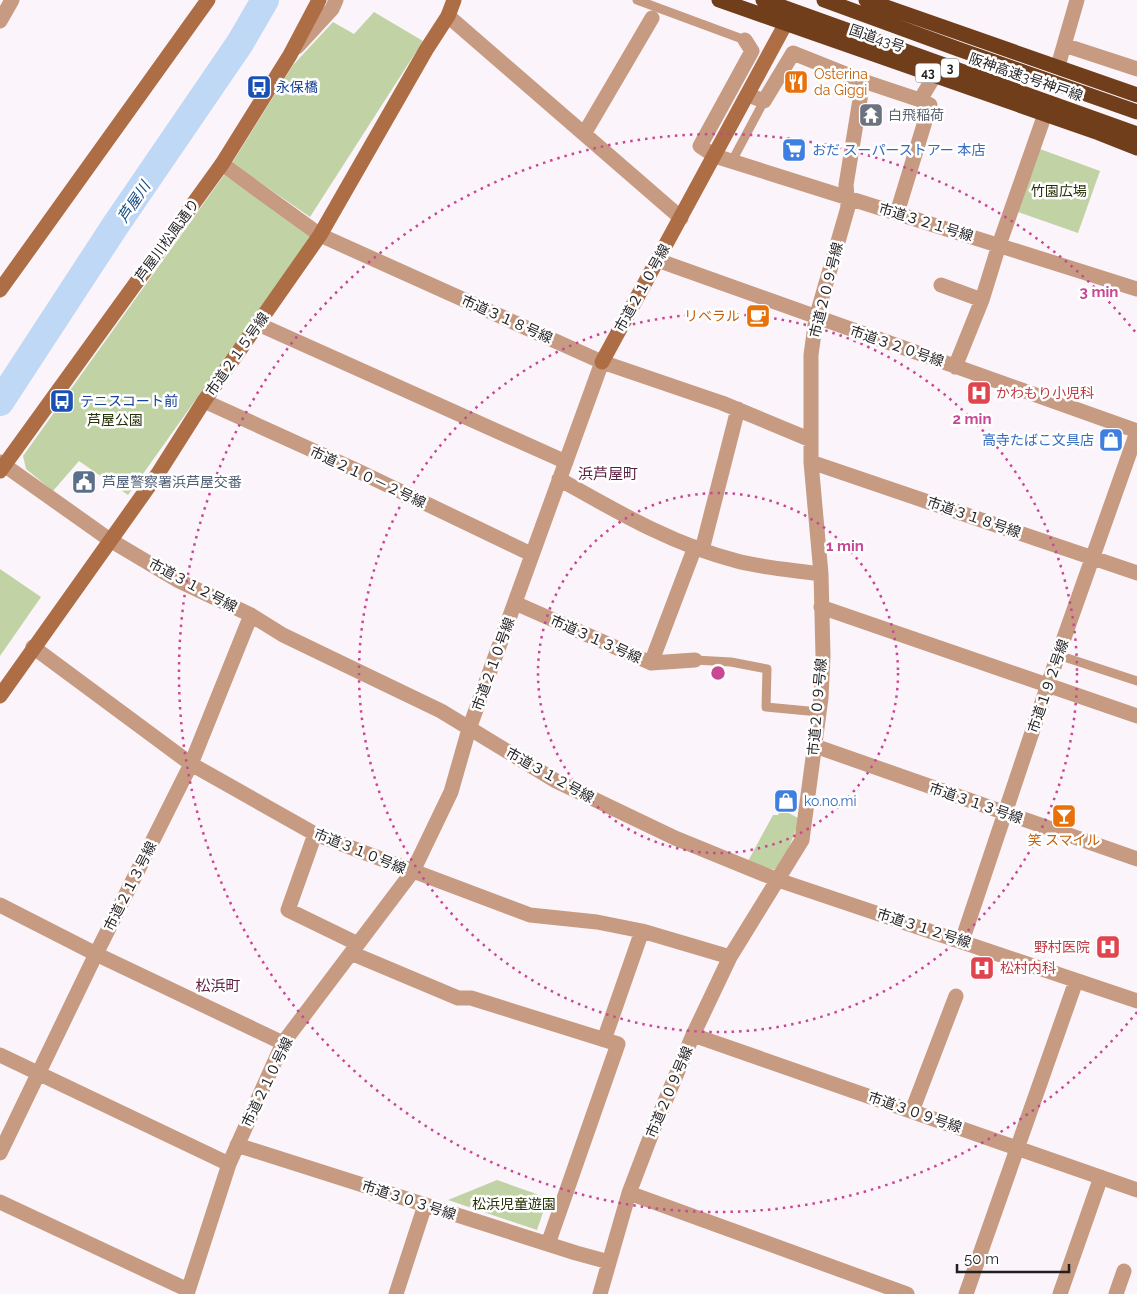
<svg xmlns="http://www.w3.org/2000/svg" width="1137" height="1294" font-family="Raleway,'Noto Sans JP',sans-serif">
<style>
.green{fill:#c1d3a5}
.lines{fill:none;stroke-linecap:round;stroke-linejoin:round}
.river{stroke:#bfd8f6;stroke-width:28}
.lane{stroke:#c79b81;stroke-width:9}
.street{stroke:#c79b81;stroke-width:15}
.secondary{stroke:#ad6e46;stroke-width:15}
.highway{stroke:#713e1b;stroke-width:15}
.ring{fill:none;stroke:#c84893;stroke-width:2.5;stroke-dasharray:2.5 5}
.labels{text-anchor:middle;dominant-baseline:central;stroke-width:5;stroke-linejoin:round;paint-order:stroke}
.shield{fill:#fff;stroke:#646264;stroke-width:1}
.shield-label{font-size:12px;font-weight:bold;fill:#221f22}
.street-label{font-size:14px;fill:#221f22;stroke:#fff}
.food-label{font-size:14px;fill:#c56008;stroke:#fff;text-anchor:start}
.transit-label{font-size:14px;fill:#164399;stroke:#fff;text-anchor:start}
.worship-label{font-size:14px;fill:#5b616d;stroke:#fff;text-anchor:start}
.shop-label{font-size:14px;fill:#366cbe;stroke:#fff;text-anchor:start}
.park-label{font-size:14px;fill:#243104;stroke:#fff}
.health-label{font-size:14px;fill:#be3a42;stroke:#fff;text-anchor:start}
.service-label{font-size:14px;fill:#4e5e75;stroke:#fff;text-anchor:start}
.water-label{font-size:15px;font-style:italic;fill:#104984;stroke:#fff}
.neighbourhood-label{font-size:15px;fill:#5b1e41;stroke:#fff}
.centre{fill:#c84893;stroke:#fff;stroke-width:2.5}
.ring-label{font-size:15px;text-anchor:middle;font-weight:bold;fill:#c84893;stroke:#fff;stroke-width:5;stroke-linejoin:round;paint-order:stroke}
</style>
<rect width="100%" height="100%" fill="#fbf4fb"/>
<!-- green -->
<path class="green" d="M 374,12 L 423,41 L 310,217 L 232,163 L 293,65 L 333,22 L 354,34 Z
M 1040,149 L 1100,171 L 1078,233 L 1018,212 Z
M 224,175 L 312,236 L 128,495 L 79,461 L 53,491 L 26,469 L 23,456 Z
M 0,569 L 41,597 L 0,656 Z
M 781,809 L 800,819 L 780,871 L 747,863 L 773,815 L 778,815 Z
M 497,1180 L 548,1198 L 537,1230 L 448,1200 Z"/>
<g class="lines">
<!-- river -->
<path class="river" d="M 0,402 L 115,226 L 240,43 L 265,0"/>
<!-- lane -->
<path class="lane" d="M 637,0 L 745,40
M 732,161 L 764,101
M 1058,655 L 1137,681
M 695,660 L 731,662 L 767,669 L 766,707 L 819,712"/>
<!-- street -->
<path class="street" d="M 448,16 L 681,218
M 0,21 L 12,0
M 745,40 L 752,51 L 700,146 L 715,156 L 1137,289
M 1064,45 L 1137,69
M 297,47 L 332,9 L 336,0
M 1058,66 L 1077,0
M 748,95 L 764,101 L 793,53 L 863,81 L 920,100 L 935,75
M 584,134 L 652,18
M 222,164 L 320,235 L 602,362 L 722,403 L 811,440
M 897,213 L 930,105 L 920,100
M 657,260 L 1137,431
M 941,285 L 982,300
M 258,324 L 566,462
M 955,367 L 982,300 L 999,245 L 1045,114
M 204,401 L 356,470 L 531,554
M 0,462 L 110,540 L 179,581 L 251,615 L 283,635 L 441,711 L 556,781 L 675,838 L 778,880 L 1137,1001
M 811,462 L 1137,573
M 559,479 C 616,511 673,545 737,561 C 763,568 794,570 821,574
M 702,550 L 738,409
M 515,603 L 651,663 L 695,660
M 821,607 L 1137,716
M 33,647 L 191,764 L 315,834 L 530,915 L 597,922 L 642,931 L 730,957
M 651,663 L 695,547
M 815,746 L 1137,859
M 315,834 L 288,910 L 358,944
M 0,905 L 96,954 L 283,1043
M 962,941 L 1058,655 L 1137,432
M 351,953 L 458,998 L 471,998 L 618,1044 L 548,1244
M 693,1035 L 1137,1190
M 604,1040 L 642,931
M 0,1055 L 229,1164
M 912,1111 L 956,996
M 237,1145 L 576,1253 L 609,1262
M 0,1153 L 96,954 L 191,764 L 251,615
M 629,1193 L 907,1294
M 0,1202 L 188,1290
M 187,1294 L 229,1164 L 283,1043 L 413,871 L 451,792 L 469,729 L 602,362
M 396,1294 L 425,1205
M 600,1294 L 629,1193 L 653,1130 L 693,1035 L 730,957 L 802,840 L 821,698 L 823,656 L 821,574 L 811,462 L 811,355 L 816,318 L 848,207 L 846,185 L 863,81
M 966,1294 L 1076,981
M 1060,1294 L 1101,1177
M 1116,1294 L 1124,1271"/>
<!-- secondary -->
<path class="secondary" d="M 0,290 L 208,0
M 602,362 L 786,23
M 0,471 L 222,164 L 290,55 L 319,0
M 0,696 L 159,472 L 204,401 L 320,235 L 426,50 L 448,16 L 454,0"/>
<!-- highway -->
<path class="highway" d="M 719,0 L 1099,133 L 1137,148
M 763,0 L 1137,134
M 824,0 L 958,49 L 1137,112
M 866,0 L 1137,95"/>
</g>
<!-- distance rings -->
<g class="ring">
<circle cx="718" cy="673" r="180"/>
<circle cx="718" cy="673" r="359"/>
<path d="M1137 1012A539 539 0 1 1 1137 334"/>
</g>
<!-- icons -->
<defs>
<symbol id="restaurant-square" viewBox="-11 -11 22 22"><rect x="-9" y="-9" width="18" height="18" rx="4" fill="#e8710a" stroke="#fff"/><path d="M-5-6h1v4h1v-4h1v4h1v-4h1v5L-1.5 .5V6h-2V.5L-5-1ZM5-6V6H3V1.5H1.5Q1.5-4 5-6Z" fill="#fff"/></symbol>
<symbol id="bus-square" viewBox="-11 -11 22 22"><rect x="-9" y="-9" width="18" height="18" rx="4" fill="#1a4fb4" stroke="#fff"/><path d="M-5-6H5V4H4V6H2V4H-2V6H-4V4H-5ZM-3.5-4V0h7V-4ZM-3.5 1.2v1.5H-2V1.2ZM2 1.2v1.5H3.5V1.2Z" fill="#fff"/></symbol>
<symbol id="temple-square" viewBox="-11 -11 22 22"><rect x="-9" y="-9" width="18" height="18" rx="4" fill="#6b7280" stroke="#fff"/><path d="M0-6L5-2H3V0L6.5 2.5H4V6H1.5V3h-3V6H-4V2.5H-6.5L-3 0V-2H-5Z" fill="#fff"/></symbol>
<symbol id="supermarket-square" viewBox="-11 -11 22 22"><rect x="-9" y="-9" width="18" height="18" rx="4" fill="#3f7fe0" stroke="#fff"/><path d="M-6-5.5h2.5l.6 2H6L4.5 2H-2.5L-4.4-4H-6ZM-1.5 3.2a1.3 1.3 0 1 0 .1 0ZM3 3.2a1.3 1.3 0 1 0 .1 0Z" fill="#fff"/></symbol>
<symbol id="cafe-square" viewBox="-11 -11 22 22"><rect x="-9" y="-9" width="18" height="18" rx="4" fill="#e8710a" stroke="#fff"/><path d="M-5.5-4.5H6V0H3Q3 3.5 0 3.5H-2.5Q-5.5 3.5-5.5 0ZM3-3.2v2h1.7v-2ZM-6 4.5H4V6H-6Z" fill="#fff"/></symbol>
<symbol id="hospital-square" viewBox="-11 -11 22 22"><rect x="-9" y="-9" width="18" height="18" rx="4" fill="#e0444e" stroke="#fff"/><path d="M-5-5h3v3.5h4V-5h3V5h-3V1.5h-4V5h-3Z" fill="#fff"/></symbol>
<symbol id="shop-square" viewBox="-11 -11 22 22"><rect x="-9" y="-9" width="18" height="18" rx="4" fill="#3f7fe0" stroke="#fff"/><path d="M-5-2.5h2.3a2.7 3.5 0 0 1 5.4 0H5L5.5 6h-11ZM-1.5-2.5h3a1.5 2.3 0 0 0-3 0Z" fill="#fff"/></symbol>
<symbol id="civic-square" viewBox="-11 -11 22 22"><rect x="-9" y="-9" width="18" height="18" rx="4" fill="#5c6f8a" stroke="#fff"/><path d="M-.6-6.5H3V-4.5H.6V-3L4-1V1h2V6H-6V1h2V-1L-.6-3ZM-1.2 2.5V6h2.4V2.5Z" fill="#fff"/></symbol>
<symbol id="bar-square" viewBox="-11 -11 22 22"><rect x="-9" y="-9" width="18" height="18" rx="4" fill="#e8710a" stroke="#fff"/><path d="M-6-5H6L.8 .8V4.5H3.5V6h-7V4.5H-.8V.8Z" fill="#fff"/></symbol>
</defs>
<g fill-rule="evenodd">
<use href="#restaurant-square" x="782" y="68" width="28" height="28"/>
<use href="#bus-square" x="245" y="73" width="28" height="28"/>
<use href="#temple-square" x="857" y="101" width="28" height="28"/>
<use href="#supermarket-square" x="780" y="136" width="28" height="28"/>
<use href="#cafe-square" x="744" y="302" width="28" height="28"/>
<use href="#hospital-square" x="965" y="379" width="28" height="28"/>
<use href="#bus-square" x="48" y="387" width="28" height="28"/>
<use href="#shop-square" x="1097" y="426" width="28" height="28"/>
<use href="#civic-square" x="70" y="468" width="28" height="28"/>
<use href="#shop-square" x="772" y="787" width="28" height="28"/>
<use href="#bar-square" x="1050" y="802" width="28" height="28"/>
<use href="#hospital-square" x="1094" y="933" width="28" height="28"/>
<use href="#hospital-square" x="968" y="954" width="28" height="28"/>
</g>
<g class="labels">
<!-- shield labels -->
<g class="shield">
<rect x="941" y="58.5" width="18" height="19" rx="4"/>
<rect x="915.5" y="63.5" width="25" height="19" rx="4"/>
</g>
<g class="shield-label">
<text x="950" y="68">3</text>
<text x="928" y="73">43</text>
</g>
<!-- street labels -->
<g class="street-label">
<text transform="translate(877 38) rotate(19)">国道43号</text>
<text transform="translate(1026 77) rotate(19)">阪神高速3号神戸線</text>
<text transform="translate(926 222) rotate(17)">市道３２１号線</text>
<text transform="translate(167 240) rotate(-54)">芦屋川松風通り</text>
<text transform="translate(642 288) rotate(-61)">市道２１０号線</text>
<text transform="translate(826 290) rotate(-76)">市道２０９号線</text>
<text transform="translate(507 319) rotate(24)">市道３１８号線</text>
<text transform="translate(897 346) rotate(19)">市道３２０号線</text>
<text transform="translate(237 354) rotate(-55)">市道２１５号線</text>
<text transform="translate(368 477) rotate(25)">市道２１０－２号線</text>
<text transform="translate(974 517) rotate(19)">市道３１８号線</text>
<text transform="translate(193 585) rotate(28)">市道３１２号線</text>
<text transform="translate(596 639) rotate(24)">市道３１３号線</text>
<text transform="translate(493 664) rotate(-70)">市道２１０号線</text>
<text transform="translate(1048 686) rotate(-71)">市道１９２号線</text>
<text transform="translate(817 707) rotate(-85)">市道２０９号線</text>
<text transform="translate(550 775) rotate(29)">市道３１２号線</text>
<text transform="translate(976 803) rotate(19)">市道３１３号線</text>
<text transform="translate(360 851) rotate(22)">市道３１０号線</text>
<text transform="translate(130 886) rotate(-63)">市道２１３号線</text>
<text transform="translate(924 928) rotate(18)">市道３１２号線</text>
<text transform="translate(267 1082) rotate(-64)">市道２１０号線</text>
<text transform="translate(669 1092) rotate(-67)">市道２０９号線</text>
<text transform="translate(915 1112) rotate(19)">市道３０９号線</text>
<text transform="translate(409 1200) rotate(18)">市道３０３号線</text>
</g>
<!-- food labels -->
<g class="food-label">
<text x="814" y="74">Osterina<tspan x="814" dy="16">da Giggi</tspan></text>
<text x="740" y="316" text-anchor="end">リベラル</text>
<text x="1064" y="840" text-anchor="middle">笑 スマイル</text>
</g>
<!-- transit labels -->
<g class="transit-label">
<text x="276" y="87">永保橋</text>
<text x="80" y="401">テニスコート前</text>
</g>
<!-- worship labels -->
<g class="worship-label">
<text x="888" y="115">白飛稲荷</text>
</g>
<!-- shop labels -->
<g class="shop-label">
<text x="812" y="150">おだ スーパーストアー 本店</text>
<text x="1094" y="440" text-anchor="end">高寺たばこ文具店</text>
<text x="804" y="801">ko.no.mi</text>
</g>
<!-- park labels -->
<g class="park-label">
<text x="1059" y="191">竹園広場</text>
<text x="115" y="420">芦屋公園</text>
<text x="514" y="1204">松浜児童遊園</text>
</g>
<!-- health labels -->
<g class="health-label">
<text x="996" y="393">かわもり小児科</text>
<text x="1090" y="947" text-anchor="end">野村医院</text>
<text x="1000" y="968">松村内科</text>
</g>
<!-- service labels -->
<g class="service-label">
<text x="102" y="482">芦屋警察署浜芦屋交番</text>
</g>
<!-- water labels -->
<g class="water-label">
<text transform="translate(134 202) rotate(-56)">芦屋川</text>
</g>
<!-- neighbourhood labels -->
<g class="neighbourhood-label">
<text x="608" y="474">浜芦屋町</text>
<text x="218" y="986">松浜町</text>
</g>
</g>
<circle cx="718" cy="673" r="8" class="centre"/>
<g class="ring-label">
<text x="1099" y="297">3 min</text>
<text x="972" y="424">2 min</text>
<text x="845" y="551">1 min</text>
</g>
<!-- scale -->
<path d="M957 1264v8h112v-8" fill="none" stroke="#221f22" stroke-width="2.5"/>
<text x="964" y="1264" font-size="15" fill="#221f22" stroke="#ffffff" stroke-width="4" paint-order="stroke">50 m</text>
</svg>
